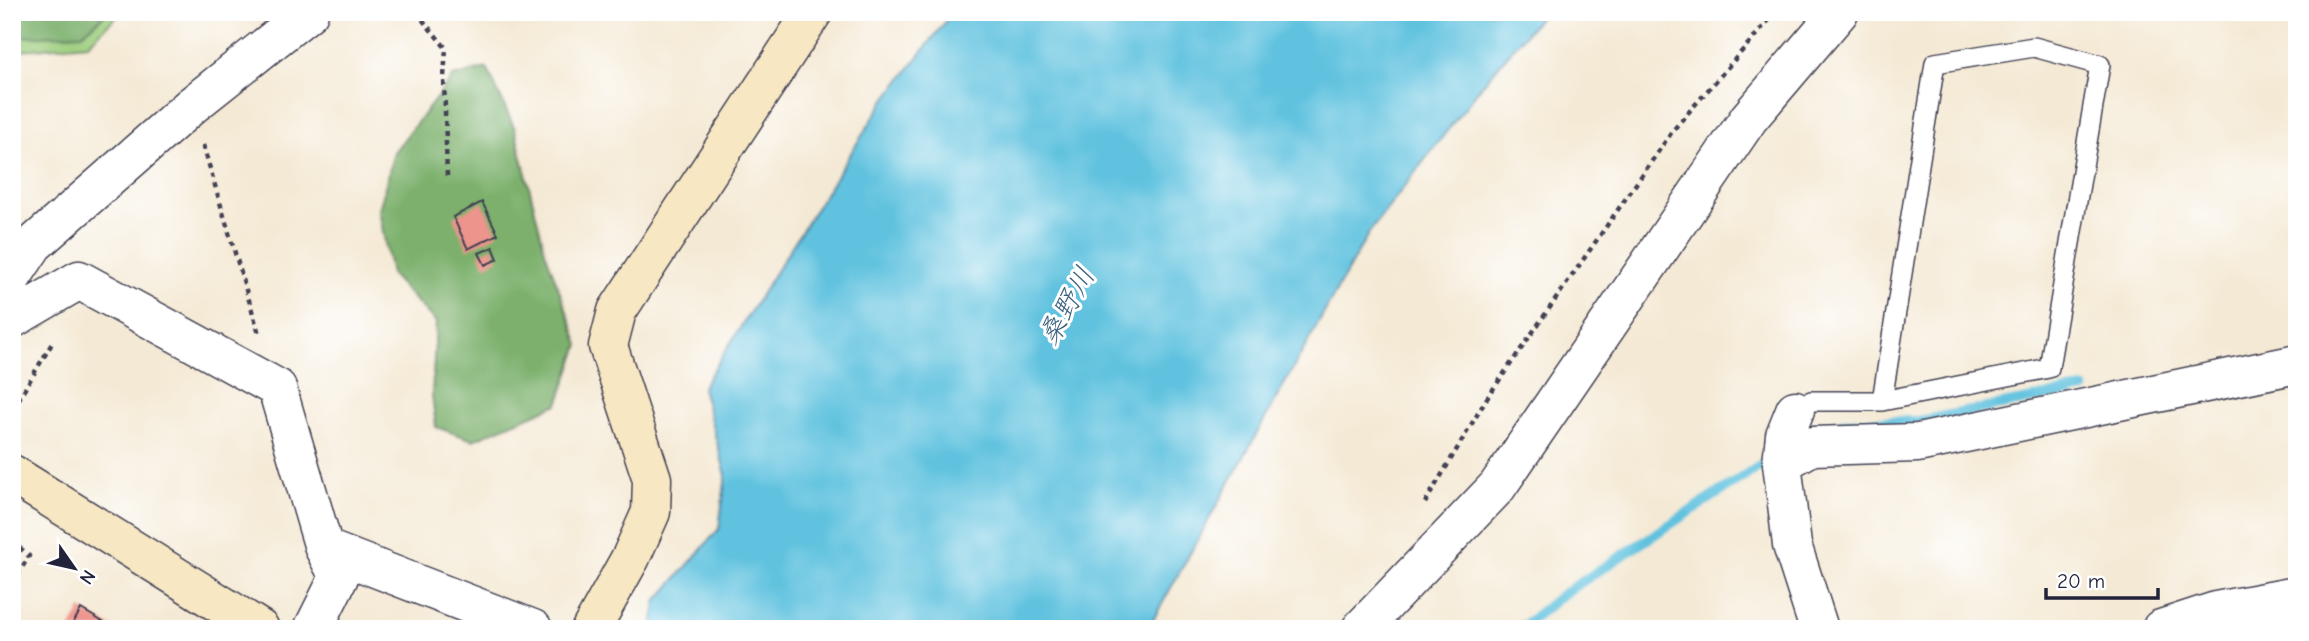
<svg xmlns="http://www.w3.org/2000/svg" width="2309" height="641" font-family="'Comic Neue','Klee One',sans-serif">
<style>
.green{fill:#9bcd7c;stroke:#5e785c;stroke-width:2}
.forest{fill:#7cb06c;stroke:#4f6954;stroke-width:2}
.water{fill:#60c2df;stroke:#41728d;stroke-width:2}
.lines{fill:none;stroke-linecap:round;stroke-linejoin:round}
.stream{stroke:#60c2df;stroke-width:10}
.building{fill:#ed948d}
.lane-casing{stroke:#424052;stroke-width:22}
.street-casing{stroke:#424052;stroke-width:41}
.secondary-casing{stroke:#424052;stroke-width:41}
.path{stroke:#424052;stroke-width:4.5;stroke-dasharray:5 5;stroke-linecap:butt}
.lane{stroke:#fff;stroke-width:19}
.street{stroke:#fff;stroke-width:38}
.secondary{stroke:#f7e8c3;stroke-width:38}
.labels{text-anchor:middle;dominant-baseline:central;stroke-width:6;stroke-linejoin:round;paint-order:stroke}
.water-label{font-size:28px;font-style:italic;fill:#3b627d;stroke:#fff}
</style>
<rect width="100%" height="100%" fill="#fff"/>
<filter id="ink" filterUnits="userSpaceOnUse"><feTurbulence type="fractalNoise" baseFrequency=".0143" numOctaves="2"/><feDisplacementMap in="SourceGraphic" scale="14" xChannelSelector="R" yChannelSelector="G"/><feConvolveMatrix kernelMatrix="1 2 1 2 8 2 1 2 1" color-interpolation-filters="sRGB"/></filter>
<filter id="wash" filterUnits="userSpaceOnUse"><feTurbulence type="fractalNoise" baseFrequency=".00686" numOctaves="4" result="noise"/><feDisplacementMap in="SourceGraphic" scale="28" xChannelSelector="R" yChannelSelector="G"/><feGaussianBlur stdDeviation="1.57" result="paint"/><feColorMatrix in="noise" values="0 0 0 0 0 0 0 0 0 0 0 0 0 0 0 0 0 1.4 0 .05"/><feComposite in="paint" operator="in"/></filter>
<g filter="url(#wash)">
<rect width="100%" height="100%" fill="#f4e9d4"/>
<!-- green -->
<path class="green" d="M 12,12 L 121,12 L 88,44 L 12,51 Z"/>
<!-- forest -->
<path class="forest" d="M 12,12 L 108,12 L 82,34 L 19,37 L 12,34 Z
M 487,68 L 515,129 L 545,251 L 579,345 L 558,404 L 473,440 L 436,427 L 432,395 L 436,322 L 391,275 L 379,210 L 394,152 L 453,77 Z"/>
<!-- water -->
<path class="water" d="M 953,12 L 1544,12 L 1483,84 L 1368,234 L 1148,629 L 652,629 L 656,602 L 719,529 L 726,475 L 702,388 L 882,104 Z"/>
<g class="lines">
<!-- stream -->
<path class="stream" d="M 1817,429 L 1848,422 L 1919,421 L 2084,389
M 1520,629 L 1563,594 L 1763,464"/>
</g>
<g id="blocks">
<!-- building -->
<path class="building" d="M 482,202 L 498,234 L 468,249 L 453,217 Z
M 493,247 L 498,259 L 485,265 L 479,253 Z
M 81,609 L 115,629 L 70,629 Z"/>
</g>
</g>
<g filter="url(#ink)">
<use href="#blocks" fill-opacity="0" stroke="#424052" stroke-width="2"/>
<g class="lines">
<defs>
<path id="lane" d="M 1795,410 L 1811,401 L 1882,401 L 1935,63 L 2034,47 L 2100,65 L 2049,368 L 1882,401"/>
<path id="street" d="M 12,277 L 34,244 L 191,106 L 309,12
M 12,319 L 79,280 L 277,388 L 324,548 L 339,577 L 313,629
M 1782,463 L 1785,435 L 1795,410
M 324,548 L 533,629
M 2293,597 L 2296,629
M 1361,629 L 1497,487 L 1749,118 L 1839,12
M 1819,629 L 1792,545 L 1782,463 L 1812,446 L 1918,443 L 2297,364
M 2161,629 L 2216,611 L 2297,596"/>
<path id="secondary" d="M 12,474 L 260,629
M 591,629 L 631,557 L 651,512 L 652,479 L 608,346 L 617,311 L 813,12"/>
</defs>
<!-- lane casing -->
<use href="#lane" class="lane-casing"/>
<!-- street casing -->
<use href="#street" class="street-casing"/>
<!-- secondary casing -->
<use href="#secondary" class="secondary-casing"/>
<!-- path -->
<path class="path" d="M 416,12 L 446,48 L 444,77 L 447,177
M 203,145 L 259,334
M 12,419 L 17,402 L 54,340
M 1425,503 L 1487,398 L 1674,129 L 1776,12
M 12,541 L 29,556 L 12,584"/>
<!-- lane -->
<use href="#lane" class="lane"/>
<!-- street -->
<use href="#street" class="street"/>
<!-- secondary -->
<use href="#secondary" class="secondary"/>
</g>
</g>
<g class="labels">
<!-- water labels -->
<g class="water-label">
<text transform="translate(1067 306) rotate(-61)">桑野川</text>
</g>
</g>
<!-- margin -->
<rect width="2309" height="641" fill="none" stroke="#fff" stroke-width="42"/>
<!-- north arrow -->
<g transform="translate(74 568) rotate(124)" stroke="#ffffff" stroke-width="5" paint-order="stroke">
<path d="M0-5L12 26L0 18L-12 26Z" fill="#22223b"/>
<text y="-10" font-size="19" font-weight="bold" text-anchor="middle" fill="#22223b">N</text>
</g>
<!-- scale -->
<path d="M2046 588v10h112v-10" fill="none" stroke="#22223b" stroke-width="3.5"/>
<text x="2057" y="588" font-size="21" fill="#22223b" stroke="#ffffff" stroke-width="5" paint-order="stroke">20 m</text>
</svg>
